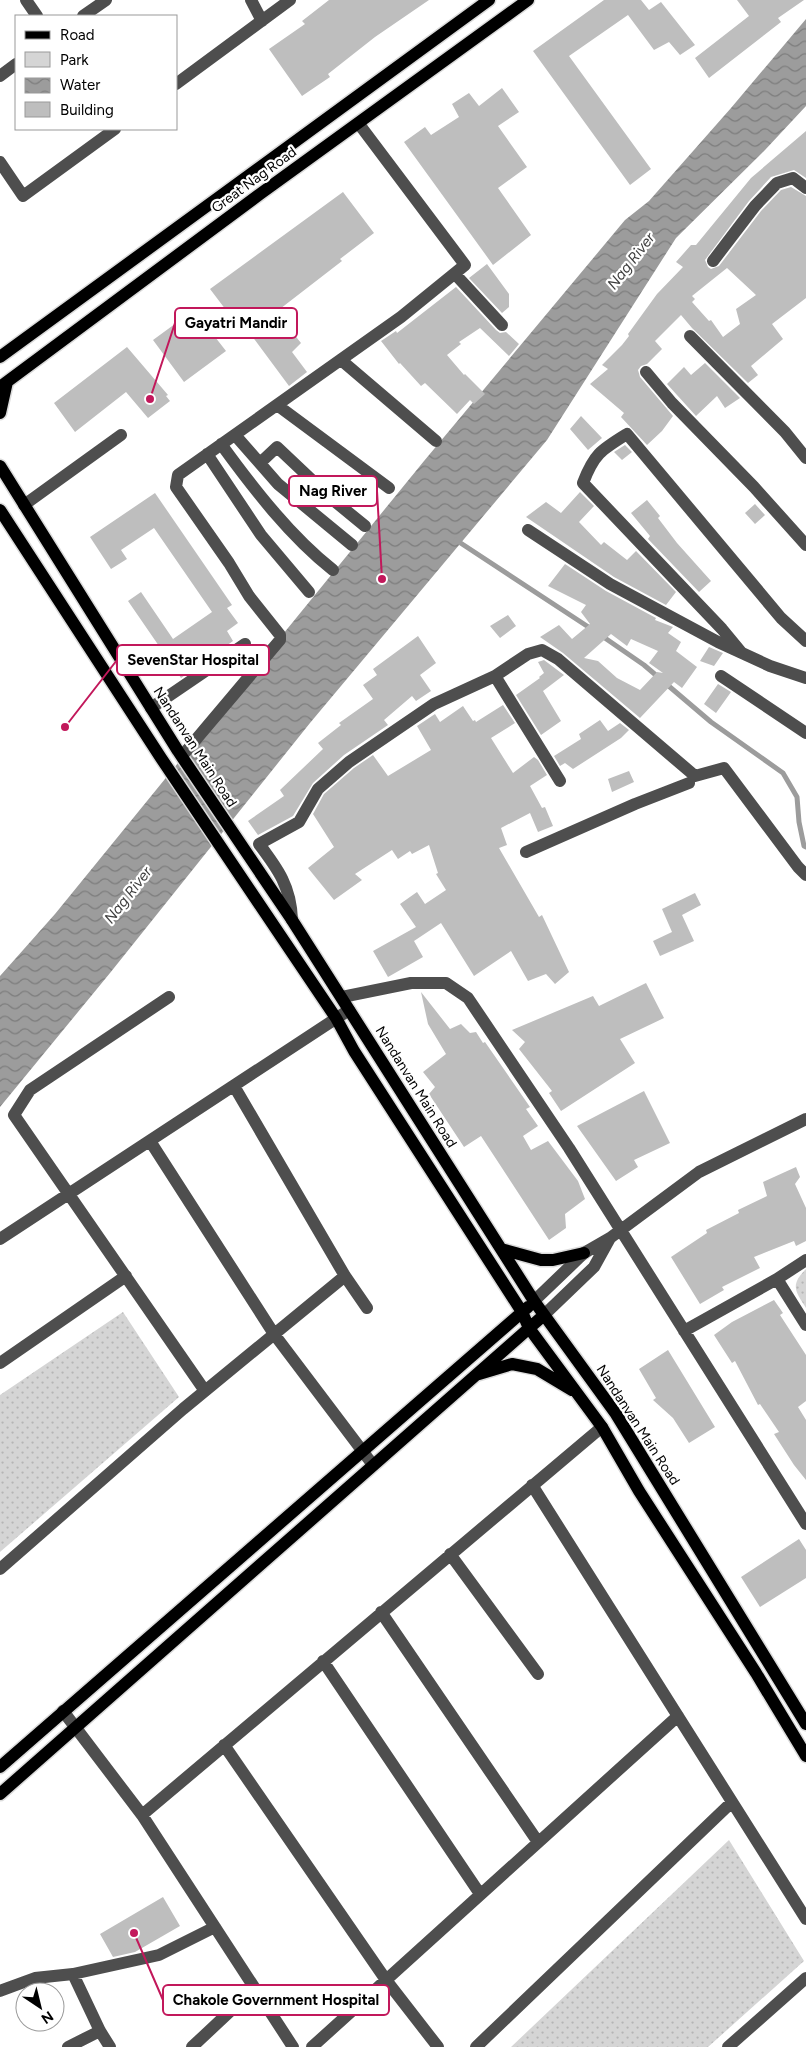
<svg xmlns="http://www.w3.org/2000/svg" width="806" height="2047" font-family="Figtree,sans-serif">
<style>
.green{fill:url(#green-dots)}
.water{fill:url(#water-waves)}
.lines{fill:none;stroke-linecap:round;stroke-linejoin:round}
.stream{stroke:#9c9c9c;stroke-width:5}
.building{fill:#bebebe;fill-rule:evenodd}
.major-casing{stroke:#dbdbdb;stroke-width:15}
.minor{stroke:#4e4e4e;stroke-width:12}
.major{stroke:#000;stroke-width:12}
.labels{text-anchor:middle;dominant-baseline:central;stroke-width:4.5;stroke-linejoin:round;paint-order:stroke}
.street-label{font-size:14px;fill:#000;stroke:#fff}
.water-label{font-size:15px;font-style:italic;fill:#3d3d3d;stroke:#fff}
.leader{fill:none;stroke:#c2185b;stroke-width:2}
.callout-dot{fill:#c2185b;stroke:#fff;stroke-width:2}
.callout{fill:#fff;stroke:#c2185b;stroke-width:2}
.callout-label{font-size:15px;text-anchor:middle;font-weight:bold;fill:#000}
</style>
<defs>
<pattern id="green-dots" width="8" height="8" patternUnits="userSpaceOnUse" patternTransform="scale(1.25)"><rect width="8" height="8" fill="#d5d5d5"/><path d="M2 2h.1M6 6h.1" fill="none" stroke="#b5b5b5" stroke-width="1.8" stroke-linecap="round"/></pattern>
<pattern id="water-waves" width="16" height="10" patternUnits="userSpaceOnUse" patternTransform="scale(1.25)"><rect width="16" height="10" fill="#9c9c9c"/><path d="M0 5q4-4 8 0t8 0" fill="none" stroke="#7d7d7d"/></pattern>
</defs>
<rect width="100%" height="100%" fill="#fff"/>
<!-- green -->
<path class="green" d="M 806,1269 L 806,1308 C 795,1291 790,1285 806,1269 Z
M 123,1312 L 179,1397 L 0,1552 L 0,1395 Z
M 729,1840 L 804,1961 L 708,2047 L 511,2047 Z"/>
<!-- water -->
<path class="water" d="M 806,19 L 806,106 L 765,150 L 676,238 L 547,440 L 310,723 L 110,973 L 0,1107 L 0,976 L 55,914 L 424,461 L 625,220 L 649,201 L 731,108 Z"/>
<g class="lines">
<!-- stream -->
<path class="stream" d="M 456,540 L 593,630
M 602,636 L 644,665 L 711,722 L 783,773 L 797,797 L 799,822 L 804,846 L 806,847"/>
</g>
<!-- building -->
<path class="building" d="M 329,0 L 429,0 L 375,37 L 328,74 L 330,77 L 302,96 L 269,49 L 305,24 L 302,21 Z
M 604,0 L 641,0 L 649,10 L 661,2 L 695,45 L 680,55 L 669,42 L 654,50 L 628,15 L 569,56 L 651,169 L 630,185 L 533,51 Z
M 737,0 L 804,0 L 778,18 L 781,22 L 709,78 L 695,58 L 749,16 Z
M 502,88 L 519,112 L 498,126 L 527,167 L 498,188 L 531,235 L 493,265 L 404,142 L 425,127 L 431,135 L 459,117 L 452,104 L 469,93 L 479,106 Z
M 806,131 L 806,178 L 794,170 L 771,177 L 749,201 L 705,260 L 708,267 L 711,269 L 719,266 L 761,211 L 781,190 L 791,187 L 806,196 L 806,298 L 772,324 L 783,339 L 751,366 L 758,375 L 748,383 L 692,328 L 681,315 L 655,341 L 662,349 L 647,364 L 641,366 L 638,370 L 640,377 L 673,416 L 662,431 L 647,445 L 621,417 L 624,413 L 590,384 L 608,369 L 602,365 L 622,345 L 629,336 L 628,334 L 657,294 L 683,267 L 676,262 L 691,245 L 696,245 L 751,178 ZM 727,268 L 756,295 L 736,309 L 740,324 L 723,337 L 711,320 L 709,321 L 692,302 L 695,299 L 692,296 Z
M 343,192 L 374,233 L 340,259 L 342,261 L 276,312 L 301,343 L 292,352 L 307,372 L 289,386 L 249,332 L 245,335 L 210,289 Z
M 487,264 L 509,294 L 509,307 L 502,313 L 469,278 Z
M 456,287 L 496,330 L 500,333 L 506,332 L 519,344 L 509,356 L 480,328 L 459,342 L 461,344 L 447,355 L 464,375 L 465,374 L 485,394 L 474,404 L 470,400 L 457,414 L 425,383 L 421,386 L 400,363 L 399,364 L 381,341 L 396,331 L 397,333 Z
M 194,310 L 226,351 L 184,382 L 153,340 Z
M 127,347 L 168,395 L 166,396 L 170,401 L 148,418 L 126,392 L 75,432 L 54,403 Z
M 705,363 L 740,398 L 725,408 L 717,396 L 696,416 L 667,384 L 684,367 L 691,375 Z
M 581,416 L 602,438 L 588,450 L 570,429 Z
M 625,445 L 632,452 L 622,460 L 614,452 Z
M 580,492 L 594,506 L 579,522 L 601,545 L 604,542 L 627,560 L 636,551 L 676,592 L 666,605 L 614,577 L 526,517 L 546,502 L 561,513 Z
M 155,493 L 232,605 L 227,608 L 238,623 L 227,631 L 233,641 L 181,678 L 128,601 L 141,592 L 173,639 L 212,612 L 154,528 L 121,550 L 127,559 L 111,569 L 90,537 Z
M 647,500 L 660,516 L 658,518 L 677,543 L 711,581 L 699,592 L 648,539 L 650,536 L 631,513 Z
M 755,504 L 765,515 L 755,524 L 745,513 Z
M 565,564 L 606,591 L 656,618 L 655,620 L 673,627 L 668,633 L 681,642 L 676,651 L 697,667 L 682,688 L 674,682 L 640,718 L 563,653 L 540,637 L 559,625 L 572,639 L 590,624 L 581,612 L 586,605 L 548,586 ZM 611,634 L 627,646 L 631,639 L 658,651 L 649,663 L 663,673 L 657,672 L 640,690 L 617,678 L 598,661 L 584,658 Z
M 508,615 L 516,626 L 500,638 L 490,626 Z
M 418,636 L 436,663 L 420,675 L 431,691 L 416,701 L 412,696 L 384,720 L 388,725 L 344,755 L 313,783 L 293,816 L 258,835 L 248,821 L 284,796 L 280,790 L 323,749 L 318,743 L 341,725 L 339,723 L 373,699 L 363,685 L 377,675 L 373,669 Z
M 709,647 L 723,653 L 714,666 L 700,661 Z
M 544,660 L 564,675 L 543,691 L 561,721 L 541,735 L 516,695 L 540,678 L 539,677 L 544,673 L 538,662 Z
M 718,684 L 731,692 L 716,713 L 704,704 Z
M 503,705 L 515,723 L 491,738 L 513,773 L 534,757 L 538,760 L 547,775 L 530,786 L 542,808 L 545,807 L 553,826 L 538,832 L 530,813 L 501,828 L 507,845 L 499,848 L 539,917 L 542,915 L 569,972 L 555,984 L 546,974 L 528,981 L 511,951 L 474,976 L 441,923 L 414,941 L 423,957 L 388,977 L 373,951 L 416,927 L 400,904 L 417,892 L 425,904 L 446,890 L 436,874 L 438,873 L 429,845 L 412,854 L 410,851 L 398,859 L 392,850 L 355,874 L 362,880 L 334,900 L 308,868 L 334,847 L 313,814 L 324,794 L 354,768 L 373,755 L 388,776 L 431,750 L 417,726 L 435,714 L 440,722 L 463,706 L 473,721 L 475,720 L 476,722 Z
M 600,720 L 608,731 L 620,723 L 629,730 L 621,738 L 573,769 L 565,763 L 560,766 L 554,756 L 581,739 L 579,734 Z
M 629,771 L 634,782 L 612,792 L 608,779 Z
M 695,893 L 701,905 L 682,915 L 694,941 L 660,956 L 653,941 L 672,932 L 662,909 Z
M 646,983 L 664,1018 L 620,1039 L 635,1063 L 561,1111 L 549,1093 L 552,1091 L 519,1049 L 525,1042 L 512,1030 L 593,996 L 599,1006 Z
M 421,992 L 450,1029 L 461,1024 L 470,1033 L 476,1032 L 483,1043 L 485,1042 L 530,1107 L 526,1109 L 538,1126 L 523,1136 L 531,1150 L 548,1141 L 578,1181 L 585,1199 L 565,1214 L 566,1228 L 549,1240 L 481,1136 L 464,1147 L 429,1094 L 435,1087 L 423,1072 L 446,1054 L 428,1024 Z
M 644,1091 L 670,1143 L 634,1160 L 638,1167 L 616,1181 L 577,1126 Z
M 796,1167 L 800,1177 L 795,1184 L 806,1208 L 806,1241 L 796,1246 L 794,1241 L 754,1257 L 760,1268 L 722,1287 L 724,1290 L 700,1304 L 671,1257 L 707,1233 L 706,1230 L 739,1213 L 738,1210 L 767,1196 L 763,1182 Z
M 774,1300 L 783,1313 L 780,1315 L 806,1355 L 806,1401 L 798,1407 L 806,1420 L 806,1480 L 794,1465 L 774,1434 L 779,1432 L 760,1404 L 758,1405 L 735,1361 L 732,1363 L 714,1335 L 732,1322 Z
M 668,1350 L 715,1427 L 689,1443 L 673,1418 L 653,1400 L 656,1398 L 639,1369 Z
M 799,1539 L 806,1550 L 806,1578 L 760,1607 L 741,1577 Z
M 163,1897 L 180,1926 L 135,1952 L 113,1957 L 100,1934 Z"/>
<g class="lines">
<defs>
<path id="major" d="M 0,357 L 489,0
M 0,387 L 260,194 L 528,0
M 0,413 L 7,382
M 0,466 L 178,751 L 292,920 L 534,1301 L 616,1414 L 806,1724
M 0,510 L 161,758 L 336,1018 L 354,1051 L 522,1312 L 529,1328 L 602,1427 L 639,1491 L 756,1673 L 806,1756
M 501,1249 L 541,1260 L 553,1260 L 584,1253
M 479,1374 L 512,1364 L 537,1369 L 572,1390
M 0,1767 L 528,1307
M 0,1794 L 544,1315"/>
</defs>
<!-- major casing -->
<use href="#major" class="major-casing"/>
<!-- minor -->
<path class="minor" d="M 26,0 L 37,16
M 251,0 L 262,21
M 83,16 L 106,0
M 0,76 L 16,64
M 176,84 L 290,0
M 0,162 L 23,196 L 115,129
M 713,261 L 755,206 L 777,183 L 793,178 L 806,188
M 455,274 L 502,325
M 690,336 L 785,432 L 806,458
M 341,360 L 436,441
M 646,372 L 672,403 L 754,487 L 806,545
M 277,405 L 389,488
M 235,435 L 278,484 L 352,545
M 221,444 C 253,488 290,536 333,570
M 207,454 L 261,535 L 309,592
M 260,463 L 277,447 L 332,499 L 365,526
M 24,505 L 121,435
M 528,530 L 610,584 L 718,642 L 770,666 L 806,678
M 741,652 L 722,629 L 583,483 C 594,454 601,450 627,434 L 781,618 L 806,641
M 495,676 L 528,654 L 542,650 L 558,659 L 695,776 L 724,768 L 798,867 L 806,875
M 721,676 L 806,733
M 151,708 L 245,644
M 182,756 L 280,640 L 280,635 L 249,596 L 229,563 L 176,487 L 178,475 L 401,317 L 465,265 L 359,124
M 526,852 L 635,804 L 689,783
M 292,920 C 291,887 278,869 259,844 L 299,822 L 318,789 L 349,762 L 434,704 L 495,676 L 560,781
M 169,997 L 30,1090 L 14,1115 L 205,1391
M 342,997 L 411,983 L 446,983 L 468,998 L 569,1148 L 806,1524
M 234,1086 L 345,1276 L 367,1308
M 150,1141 L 274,1334 L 373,1465
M 0,1239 L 349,1010
M 806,1260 L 777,1279 L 806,1325
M 534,1301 L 584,1253 L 610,1238 L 699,1172 L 806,1119
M 544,1315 L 594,1267 L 610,1238
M 684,1331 L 777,1279
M 0,1363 L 126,1276
M 532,1485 L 806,1919
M 450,1554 L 538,1674
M 0,1569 L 183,1409 L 345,1276
M 381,1612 L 538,1842
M 323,1661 L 480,1894
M 63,1711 L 142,1815 L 293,2047
M 224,1745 L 386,1980 L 438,2047
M 142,1815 L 602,1427
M 73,1974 L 100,2031 L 110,2047
M 0,1991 L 35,1978 L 73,1974 L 159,1955 L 215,1927
M 68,2047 L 100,2031
M 192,2047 L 255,1988
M 312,2047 L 678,1716
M 476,2047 L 732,1802
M 728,2047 L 806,1978"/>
<!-- major -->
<use href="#major" class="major"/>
</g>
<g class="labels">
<!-- street labels -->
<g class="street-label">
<text transform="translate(254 180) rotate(-36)">Great Nag Road</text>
<text transform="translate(195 747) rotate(57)">Nandanvan Main Road</text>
<text transform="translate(416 1087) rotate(58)">Nandanvan Main Road</text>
<text transform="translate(638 1425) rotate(57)">Nandanvan Main Road</text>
</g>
<!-- water labels -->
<g class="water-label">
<text transform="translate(631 261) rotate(-52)">Nag River</text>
<text transform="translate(128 895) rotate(-52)">Nag River</text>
</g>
</g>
<!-- callouts -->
<path class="leader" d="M150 399L175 323M382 579L377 491M65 727L117 660M134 1933L163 2000"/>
<g class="callout-dot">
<circle cx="150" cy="399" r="5"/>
<circle cx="382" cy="579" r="5"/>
<circle cx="65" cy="727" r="5"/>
<circle cx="134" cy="1933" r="5"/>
</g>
<g class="callout">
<rect x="175" y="308" width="122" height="30" rx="5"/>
<rect x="289" y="476" width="88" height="30" rx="5"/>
<rect x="117" y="645" width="152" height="30" rx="5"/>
<rect x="163" y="1985" width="226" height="30" rx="5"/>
</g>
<g class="callout-label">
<text x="236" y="328">Gayatri Mandir</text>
<text x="333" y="496">Nag River</text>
<text x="193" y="665">SevenStar Hospital</text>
<text x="276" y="2005">Chakole Government Hospital</text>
</g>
<!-- legend -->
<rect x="15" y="15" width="162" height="115" fill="#ffffff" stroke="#999999"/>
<rect x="25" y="31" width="25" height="8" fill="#000000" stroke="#999999"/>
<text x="60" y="40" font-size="15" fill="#000000">Road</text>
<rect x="25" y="52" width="25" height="15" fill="#d5d5d5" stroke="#999999"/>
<text x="60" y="65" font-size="15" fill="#000000">Park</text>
<rect x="25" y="78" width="25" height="15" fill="url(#water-waves)" stroke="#999999"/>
<text x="60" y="90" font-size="15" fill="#000000">Water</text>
<rect x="25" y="102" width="25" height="15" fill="#bebebe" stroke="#999999"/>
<text x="60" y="115" font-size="15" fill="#000000">Building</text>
<!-- north arrow -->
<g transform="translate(40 2007) rotate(145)"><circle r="24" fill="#ffffff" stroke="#999999"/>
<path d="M0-4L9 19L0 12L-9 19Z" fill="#000000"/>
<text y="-8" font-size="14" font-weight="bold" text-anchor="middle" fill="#000000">N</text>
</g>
</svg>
